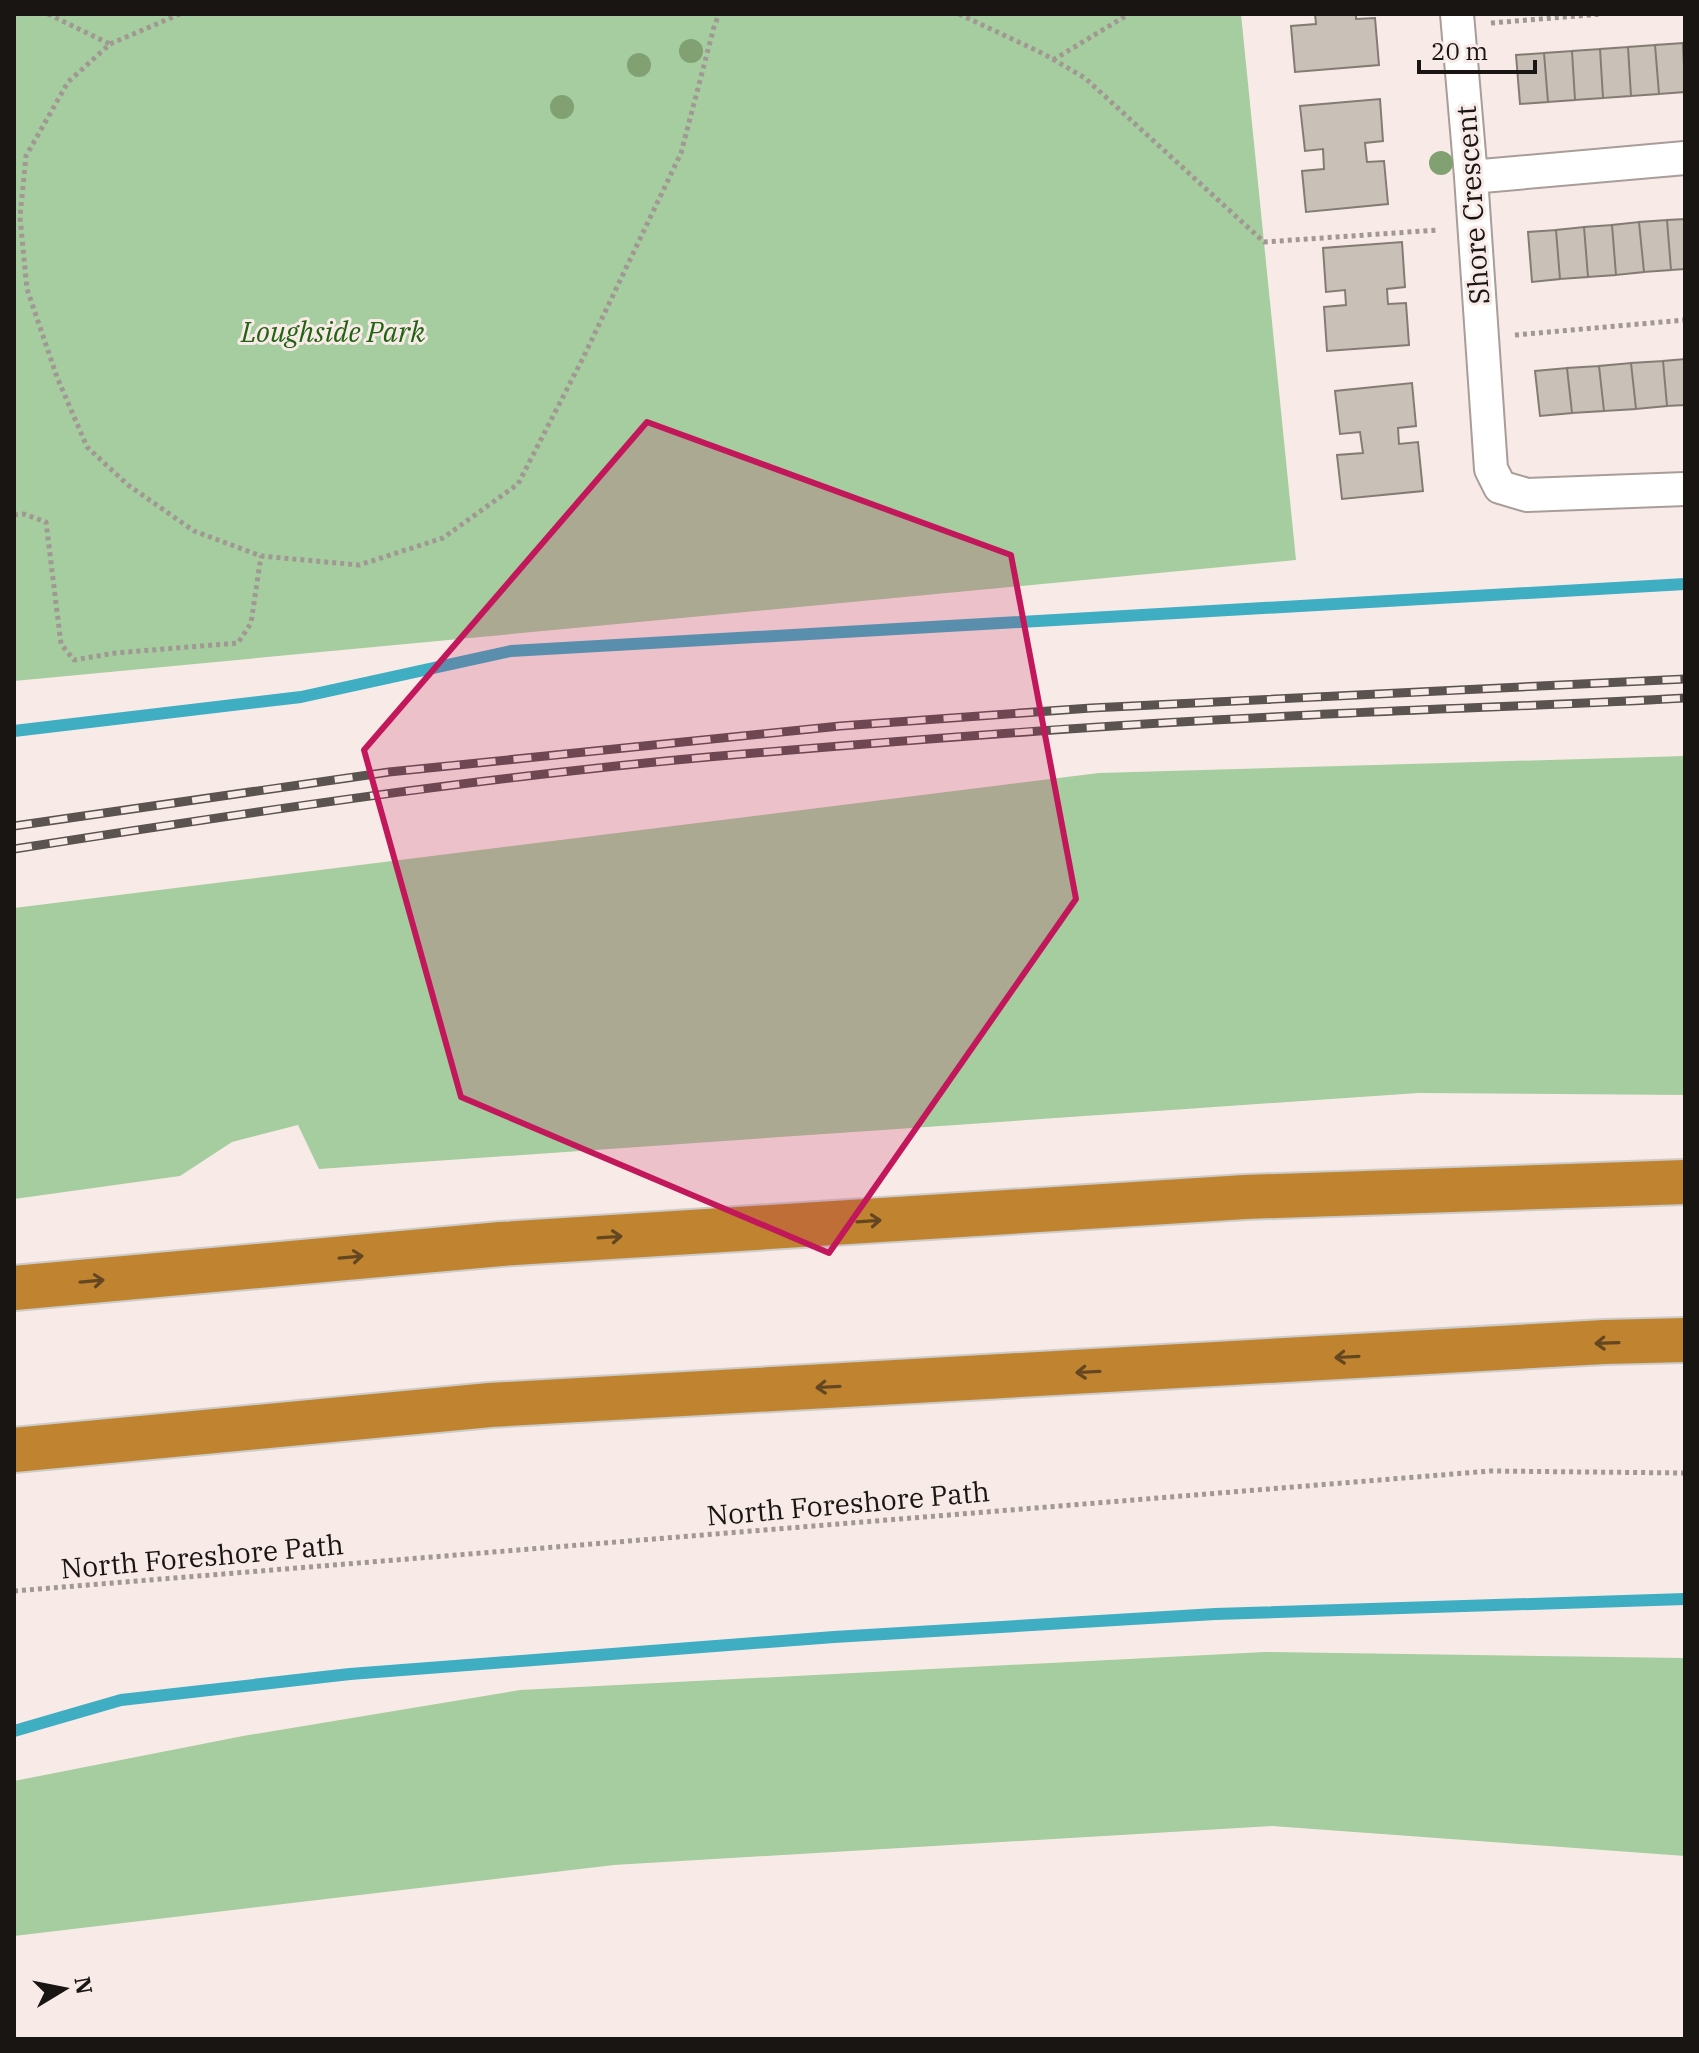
<svg xmlns="http://www.w3.org/2000/svg" width="1699" height="2053" font-family="'IBM Plex Serif',serif">
<style>
.green{fill:#a6cd9f}
.lines{fill:none;stroke-linecap:round;stroke-linejoin:round}
.stream{stroke:#3fadc2;stroke-width:12}
.building{fill:#c9c1b8;stroke:#847c74;stroke-width:2}
.street-casing{stroke:#a99d99;stroke-width:36}
.highway-casing{stroke:#cccccb;stroke-width:48}
.path{stroke:#a19894;stroke-width:5;stroke-dasharray:4 4;stroke-linecap:butt}
.street{stroke:#fff;stroke-width:32}
.highway{stroke:#c08430;stroke-width:44}
.rail-casing{stroke:#5a5350;stroke-width:9}
.rail{stroke:#f8ebe7;stroke-width:6;stroke-dasharray:18;stroke-linecap:butt}
.tree{fill:#81a172}
.oneway{stroke:#644720}
.marked{fill:#c2185b;fill-opacity:0.2;stroke:#c2185b;stroke-width:6;stroke-linejoin:round}
.labels{text-anchor:middle;dominant-baseline:central;stroke-width:6;stroke-linejoin:round;paint-order:stroke}
.street-label{font-size:28px;fill:#191513;stroke:#f8ebe7}
.park-label{font-size:28px;font-style:italic;fill:#206412;stroke:#f8ebe7}
</style>
<rect width="100%" height="100%" fill="#f8ebe7"/>
<!-- green -->
<path class="green" d="M 14,14 L 1241,14 L 1296,560 L 14,681 Z
M 1685,756 L 1685,1095 L 1418,1093 L 319,1169 L 298,1125 L 232,1142 L 180,1176 L 14,1199 L 14,908 L 1099,773 Z
M 1265,1652 L 1685,1658 L 1685,1856 L 1272,1826 L 614,1865 L 14,1936 L 14,1781 L 243,1736 L 520,1690 Z"/>
<g class="lines">
<!-- stream -->
<path class="stream" d="M 14,731 L 301,697 L 511,651 L 1685,584
M 14,1731 L 121,1700 L 350,1674 L 834,1637 L 1215,1614 L 1685,1599"/>
</g>
<!-- building -->
<path class="building" d="M 1315,14 L 1356,14 L 1356,19 L 1375,18 L 1379,65 L 1295,72 L 1291,26 L 1316,24 Z
M 1683,43 L 1685,92 L 1659,94 L 1655,45 Z
M 1655,45 L 1659,94 L 1631,96 L 1628,47 Z
M 1628,47 L 1631,96 L 1603,98 L 1600,49 Z
M 1600,49 L 1603,98 L 1575,100 L 1572,51 Z
M 1572,51 L 1575,100 L 1548,102 L 1544,53 Z
M 1544,53 L 1548,102 L 1520,104 L 1516,55 Z
M 1380,99 L 1383,141 L 1365,143 L 1367,162 L 1384,161 L 1388,204 L 1306,212 L 1302,171 L 1324,169 L 1323,149 L 1305,151 L 1300,106 Z
M 1685,219 L 1685,269 L 1671,270 L 1667,220 Z
M 1667,220 L 1671,270 L 1644,272 L 1639,222 Z
M 1639,222 L 1644,272 L 1616,275 L 1612,225 Z
M 1612,225 L 1616,275 L 1588,277 L 1584,227 Z
M 1584,227 L 1588,277 L 1560,279 L 1556,230 Z
M 1556,230 L 1560,279 L 1532,282 L 1528,232 Z
M 1402,242 L 1405,287 L 1387,289 L 1388,304 L 1406,303 L 1409,345 L 1327,351 L 1324,307 L 1346,305 L 1345,290 L 1326,292 L 1323,248 Z
M 1685,359 L 1685,405 L 1667,406 L 1663,361 Z
M 1663,361 L 1667,406 L 1636,409 L 1631,363 Z
M 1631,363 L 1636,409 L 1604,411 L 1599,366 Z
M 1599,366 L 1604,411 L 1572,413 L 1567,368 Z
M 1567,368 L 1572,413 L 1540,416 L 1535,371 Z
M 1412,383 L 1416,426 L 1398,428 L 1399,444 L 1418,442 L 1423,491 L 1342,499 L 1337,455 L 1363,453 L 1360,432 L 1340,434 L 1335,391 Z"/>
<g class="lines">
<defs>
<path id="street" d="M 1457,14 L 1471,177 L 1491,469 L 1500,487 L 1527,495 L 1685,489
M 1471,177 L 1685,158"/>
<path id="highway" d="M 14,1288 L 501,1244 L 1245,1197 L 1685,1182
M 14,1450 L 490,1405 L 1604,1342 L 1685,1340"/>
</defs>
<!-- street casing -->
<use href="#street" class="street-casing"/>
<!-- highway casing -->
<use href="#highway" class="highway-casing"/>
<!-- path -->
<path class="path" d="M 48,14 L 110,44
M 180,14 L 110,44 L 68,82 L 26,156 L 20,217 L 27,289 L 57,377 L 87,447 L 128,485 L 194,531 L 261,556 L 359,565 L 443,538 L 518,484 L 583,358 L 681,153 L 714,27 L 719,14
M 959,14 L 1044,54 L 1085,78 L 1264,242 L 1438,230
M 1491,23 L 1602,14
M 1053,60 L 1129,14
M 1515,335 L 1685,320
M 14,515 L 24,514 L 46,522 L 61,644 L 74,660 L 115,653 L 238,643 L 251,623 L 261,556
M 14,1591 L 1490,1471 L 1685,1473"/>
<!-- street -->
<use href="#street" class="street"/>
<!-- highway -->
<use href="#highway" class="highway"/>
<defs>
<path id="rail" d="M 14,826 L 389,772 L 840,726 L 1091,708 L 1685,679
M 14,849 C 245,813 476,778 708,757 C 896,741 1084,726 1272,717 C 1410,709 1547,706 1685,698"/>
</defs>
<!-- rail casing -->
<use href="#rail" class="rail-casing"/>
<!-- rail -->
<use href="#rail" class="rail"/>
</g>
<!-- trees -->
<g class="tree">
<circle cx="691" cy="51" r="12"/>
<circle cx="639" cy="65" r="12"/>
<circle cx="562" cy="107" r="12"/>
<circle cx="1441" cy="163" r="12"/>
</g>
<!-- one-way arrows -->
<defs><path id="oneway-shaft" d="M-6 0H5M1.5-3L5.5 0L1.5 3" fill="none" stroke-width="1.6" stroke-linecap="round" stroke-linejoin="round" transform="scale(2)"/></defs>
<g class="oneway">
<use href="#oneway-shaft" transform="translate(869 1221) rotate(-4)"/>
<use href="#oneway-shaft" transform="translate(610 1237) rotate(-4)"/>
<use href="#oneway-shaft" transform="translate(351 1257) rotate(-5)"/>
<use href="#oneway-shaft" transform="translate(92 1281) rotate(-5)"/>
<use href="#oneway-shaft" transform="translate(1607 1343) rotate(178)"/>
<use href="#oneway-shaft" transform="translate(1347 1357) rotate(177)"/>
<use href="#oneway-shaft" transform="translate(1088 1372) rotate(177)"/>
<use href="#oneway-shaft" transform="translate(828 1387) rotate(177)"/>
</g>
<!-- marked area -->
<path class="marked" d="M 647,422 L 1011,555 L 1076,899 L 829,1253 L 461,1097 L 364,750 Z"/>
<g class="labels">
<!-- street labels -->
<g class="street-label">
<text transform="translate(1472 205) rotate(-94)">Shore Crescent</text>
<text transform="translate(848 1503) rotate(-5)">North Foreshore Path</text>
<text transform="translate(202 1556) rotate(-5)">North Foreshore Path</text>
</g>
<!-- park labels -->
<g class="park-label">
<text x="333" y="331">Loughside Park</text>
</g>
</g>
<!-- border -->
<rect width="1699" height="2053" fill="none" stroke="#191513" stroke-width="32"/>
<!-- north arrow -->
<g transform="translate(64 1989) rotate(80)" stroke="#f8ebe7" stroke-width="6" paint-order="stroke">
<path d="M0-6L14 30L0 20L-14 30Z" fill="#191513"/>
<text y="-12" font-size="22" font-weight="bold" text-anchor="middle" fill="#191513">N</text>
</g>
<!-- scale -->
<path d="M1419 60v12h116v-12" fill="none" stroke="#191513" stroke-width="4"/>
<text x="1431" y="60" font-size="24" fill="#191513" stroke="#f8ebe7" stroke-width="6" paint-order="stroke">20 m</text>
</svg>
